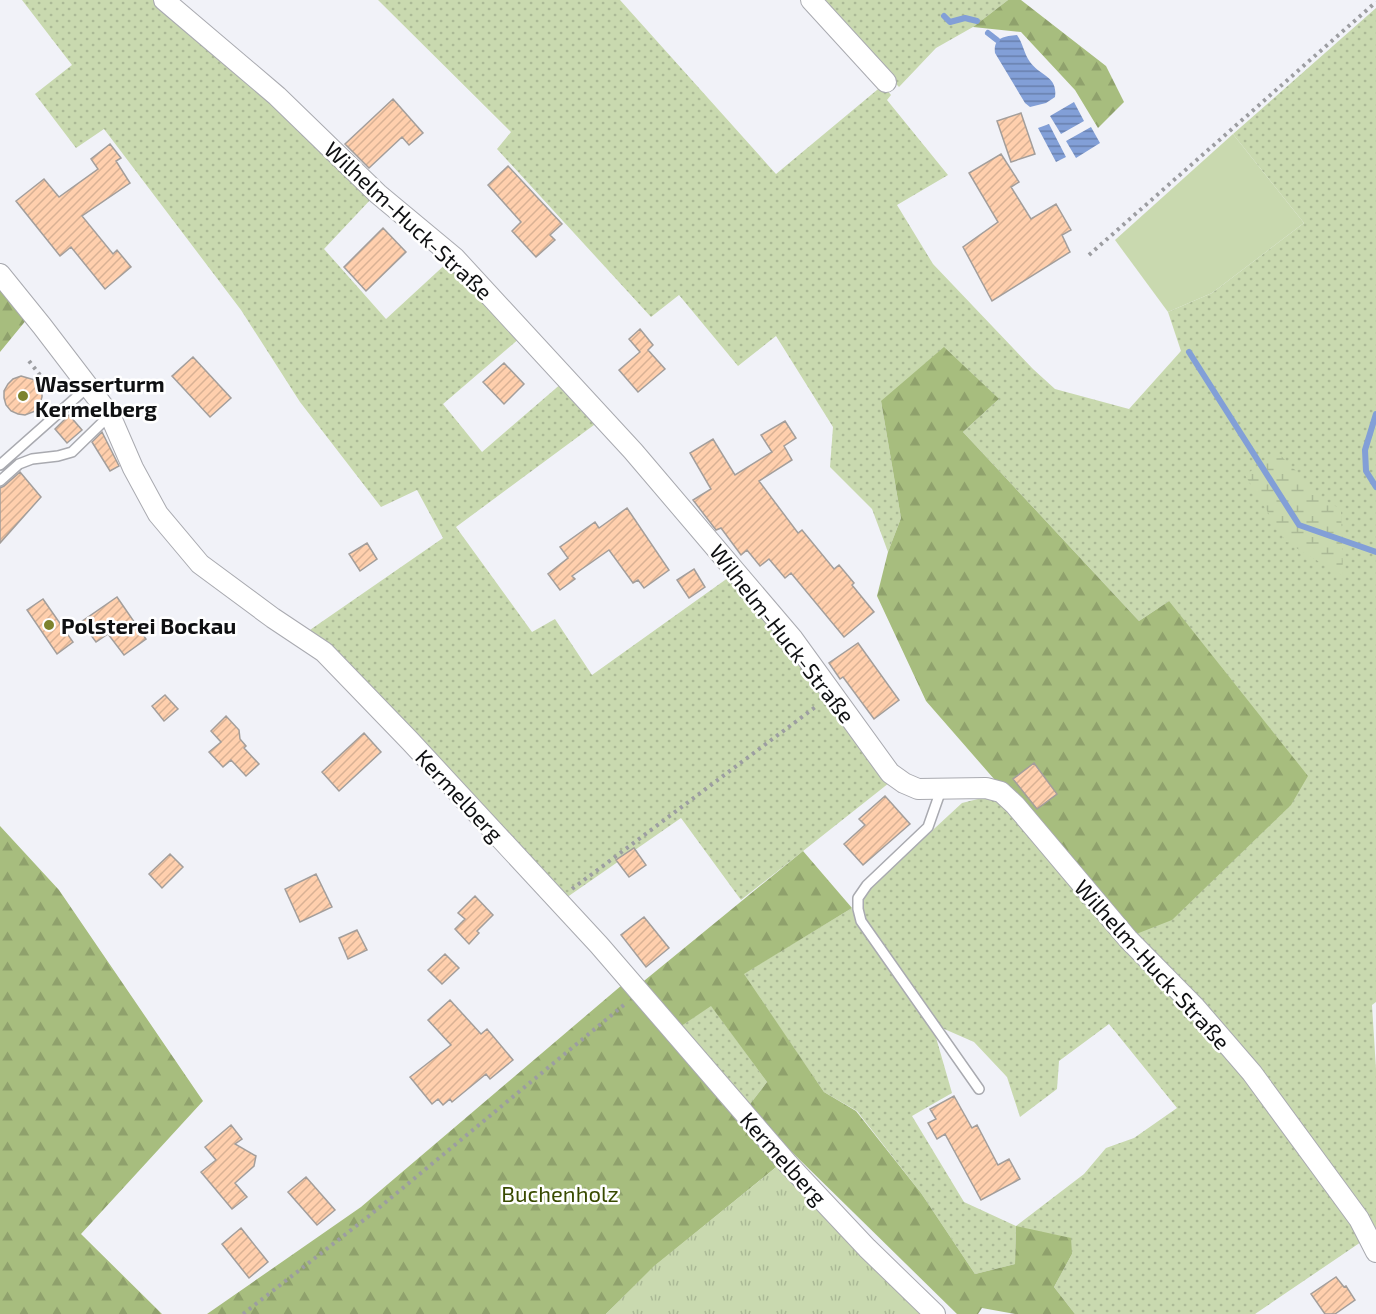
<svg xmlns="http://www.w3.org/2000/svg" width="1376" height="1314" font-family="'Exo 2',sans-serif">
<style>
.grass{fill:url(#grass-dots)}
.forest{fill:url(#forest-firs)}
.wetland{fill:url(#wetland-marsh)}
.park{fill:url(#park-tufts)}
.pitch{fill:#c9d9af}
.water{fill:url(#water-rules)}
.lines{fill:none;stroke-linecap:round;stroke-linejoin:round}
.stream{stroke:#829fd7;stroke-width:6}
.building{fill:url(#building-hatch);stroke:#a39e9b;stroke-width:1.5}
.lane-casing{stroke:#a9aab0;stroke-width:12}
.street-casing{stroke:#a9aab0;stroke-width:22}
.path{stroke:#9c9da1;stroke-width:4;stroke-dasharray:3 4.5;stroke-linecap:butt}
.lane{stroke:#fff;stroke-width:9}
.street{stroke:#fff;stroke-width:20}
.poi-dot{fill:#7d832d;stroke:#fff;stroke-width:2}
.labels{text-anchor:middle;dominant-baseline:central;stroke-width:5;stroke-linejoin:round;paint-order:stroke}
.street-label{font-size:22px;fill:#0f1012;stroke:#fff}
.poi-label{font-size:22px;font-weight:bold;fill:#0f1012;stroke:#fff;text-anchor:start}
.park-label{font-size:22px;fill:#394b01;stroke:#fff}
</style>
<defs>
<pattern id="grass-dots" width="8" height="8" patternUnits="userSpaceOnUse" patternTransform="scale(1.5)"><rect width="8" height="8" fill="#c9d9af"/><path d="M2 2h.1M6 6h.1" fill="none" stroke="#abb996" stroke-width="1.8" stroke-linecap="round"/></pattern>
<pattern id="forest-firs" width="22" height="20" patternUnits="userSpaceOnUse" patternTransform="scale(1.5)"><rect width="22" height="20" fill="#a7bd7e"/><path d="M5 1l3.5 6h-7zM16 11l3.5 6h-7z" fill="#8fa16c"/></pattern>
<pattern id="wetland-marsh" width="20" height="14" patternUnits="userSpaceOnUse" patternTransform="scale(1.5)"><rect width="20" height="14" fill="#c9d9af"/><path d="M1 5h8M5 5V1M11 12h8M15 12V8" fill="none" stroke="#abb996"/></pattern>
<pattern id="park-tufts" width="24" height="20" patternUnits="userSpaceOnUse" patternTransform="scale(1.5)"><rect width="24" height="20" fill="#c9d9af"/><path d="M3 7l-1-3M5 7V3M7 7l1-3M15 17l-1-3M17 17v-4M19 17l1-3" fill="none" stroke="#abb996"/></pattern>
<pattern id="water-rules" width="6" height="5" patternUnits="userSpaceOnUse" patternTransform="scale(1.5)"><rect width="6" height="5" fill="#829fd7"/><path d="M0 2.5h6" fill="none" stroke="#6980ad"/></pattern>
<pattern id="building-hatch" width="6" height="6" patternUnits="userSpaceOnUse" patternTransform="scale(1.5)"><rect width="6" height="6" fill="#ffcfad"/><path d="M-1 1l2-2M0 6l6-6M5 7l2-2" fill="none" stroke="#d9b194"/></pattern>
</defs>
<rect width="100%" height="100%" fill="#f1f2f8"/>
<!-- grass -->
<path class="grass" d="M 22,0 L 155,0 L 273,100 L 372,198 L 324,249 L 386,319 L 449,261 L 521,337 L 443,404 L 482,452 L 562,383 L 598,422 L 456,527 L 532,632 L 555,619 L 592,675 L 732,575 L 788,643 L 889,783 L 741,900 L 681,818 L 563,900 L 307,632 L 443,538 L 417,490 L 381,507 L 300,402 L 241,310 L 104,129 L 76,148 L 35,94 L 72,65 Z
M 378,0 L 620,0 L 776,174 L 883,85 L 891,95 L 887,100 L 948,175 L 897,205 L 933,264 L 1033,369 L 1055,389 L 1129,409 L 1181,351 L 1168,312 L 1212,293 L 1304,223 L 1233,134 L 1376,8 L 1376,1002 L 1372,1005 L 1376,1069 L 1376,1238 L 1131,936 L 1169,601 L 1139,621 L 963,432 L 999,399 L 881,401 L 901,518 L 888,552 L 872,509 L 830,467 L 833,427 L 776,336 L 738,366 L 679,295 L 651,317 L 497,149 L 511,132 Z
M 816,0 L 1008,0 L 973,27 L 936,48 L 899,87 Z
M 986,797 L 998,801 L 1012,810 L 1249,1076 L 1355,1222 L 1361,1242 L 1255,1314 L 1075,1314 L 1054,1287 L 1072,1254 L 1016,1227 L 1015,1264 L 975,1274 L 921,1193 L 857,1111 L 824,1092 L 743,974 L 852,908 L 858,923 L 935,1034 L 952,1093 L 912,1116 L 964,1202 L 1016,1226 L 1084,1174 L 1106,1148 L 1134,1138 L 1177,1108 L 1109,1024 L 1059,1061 L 1057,1089 L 1020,1117 L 1007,1077 L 974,1042 L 942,1028 L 866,919 C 862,907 861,900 869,889 L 962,803 Z
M 711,1005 L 767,1082 L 747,1108 L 677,1029 Z"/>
<!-- forest -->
<path class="forest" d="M 1008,0 L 1021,0 L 1106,66 L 1124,102 L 1098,128 L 1075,90 L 1021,32 L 973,27 Z
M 0,276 L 32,313 L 0,352 Z
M 944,347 L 999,399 L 963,432 L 1139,621 L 1169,601 L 1308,776 L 1291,805 L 1172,920 L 1131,936 L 926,701 L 877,596 L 888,552 L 901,518 L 881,401 Z
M 0,826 L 59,890 L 203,1101 L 81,1234 L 162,1314 L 0,1314 Z
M 803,851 L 852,908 L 744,974 L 824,1092 L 856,1111 L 921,1193 L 975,1274 L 1015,1264 L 1016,1226 L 1071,1238 L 1072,1254 L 1054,1287 L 1075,1314 L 1015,1314 L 982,1308 L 978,1314 L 957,1314 L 747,1108 L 767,1082 L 711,1006 L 677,1029 L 639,985 Z
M 622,985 L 780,1164 L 655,1266 L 606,1314 L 207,1314 L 361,1207 Z"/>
<!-- wetland -->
<path class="wetland" d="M 1275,450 L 1326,501 L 1341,509 L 1343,576 L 1286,542 L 1245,475 L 1261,464 Z"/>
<!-- park -->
<path class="park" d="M 780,1164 L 925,1314 L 606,1314 L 654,1266 Z"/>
<!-- pitch -->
<path class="pitch" d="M 1233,134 L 1304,223 L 1212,293 L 1168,312 L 1115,240 Z"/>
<!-- water -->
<path class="water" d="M 1017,35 C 1023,43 1024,54 1030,62 C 1040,76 1058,76 1055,97 L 1046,103 L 1030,107 L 1025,103 L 995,53 C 993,38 1004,36 1017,35 Z
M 1074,102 L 1084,121 L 1061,134 L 1050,116 Z
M 1049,124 L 1066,157 L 1056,162 L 1038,128 Z
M 1091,127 L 1100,143 L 1076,158 L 1066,141 Z"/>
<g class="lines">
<!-- stream -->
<path class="stream" d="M 944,16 L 950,22 L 965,18 L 977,21
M 988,33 L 997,40
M 1189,352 L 1299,525 L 1376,552
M 1376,414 L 1365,450 L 1366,471 L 1376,487"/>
</g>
<!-- building -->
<path class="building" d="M 393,99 L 423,133 L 409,145 L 402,137 L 369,168 L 345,144 Z
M 1021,113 L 1035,154 L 1011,162 L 997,121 Z
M 110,144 L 121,158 L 116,161 L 130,183 L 82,216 L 113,254 L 117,250 L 131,267 L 105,289 L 71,247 L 60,256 L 16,201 L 44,179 L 59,197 L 98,169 L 91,159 Z
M 1001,154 L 1019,182 L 1011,187 L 1031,219 L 1056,204 L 1071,230 L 1062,235 L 1070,252 L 992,301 L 963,247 L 998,222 L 969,173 Z
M 508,166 L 562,224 L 550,235 L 555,240 L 536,257 L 512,231 L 521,222 L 488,185 Z
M 383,228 L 406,252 L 366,291 L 344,267 Z
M 640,329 L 653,345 L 648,350 L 665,369 L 638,392 L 619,370 L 640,352 L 629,339 Z
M 193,357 L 231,398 L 210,417 L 172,376 Z
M 504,363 L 524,384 L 504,404 L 483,382 Z
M 21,376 L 42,382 L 42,397 L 38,410 L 25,415 L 18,414 L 11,411 L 6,405 L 4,398 L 4,391 L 8,384 L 13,379 Z
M 69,415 L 82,430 L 67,443 L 55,429 Z
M 785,421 L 796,438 L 784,446 L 792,460 L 759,481 L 798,533 L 802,530 L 834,569 L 839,565 L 854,583 L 852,585 L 874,612 L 844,637 L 791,573 L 785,578 L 769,559 L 760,566 L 747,550 L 741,555 L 721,528 L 716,530 L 693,500 L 711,489 L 690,453 L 713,439 L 735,475 L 772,452 L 761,435 Z
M 102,432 L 119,466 L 110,471 L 92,442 Z
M 20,472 L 41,497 L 0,543 L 0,488 L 4,486 Z
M 627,508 L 669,570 L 644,588 L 638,580 L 633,583 L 609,550 L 572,576 L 575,579 L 560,590 L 548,574 L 568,558 L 560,547 L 595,522 L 599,528 Z
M 367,543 L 377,559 L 360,571 L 349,554 Z
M 694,569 L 705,587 L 689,598 L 677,580 Z
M 117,597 L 146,639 L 124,655 L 108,634 L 96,642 L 81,622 Z
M 43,599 L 73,642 L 57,654 L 27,610 Z
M 858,643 L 899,700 L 874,719 L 843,677 L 840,679 L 829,663 Z
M 165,695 L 178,709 L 164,721 L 152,706 Z
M 226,716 L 239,730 L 240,739 L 246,746 L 244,748 L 259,764 L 246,776 L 231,760 L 223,767 L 209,752 L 221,742 L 211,731 Z
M 364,733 L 381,752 L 339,791 L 322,772 Z
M 1034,763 L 1057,794 L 1037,809 L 1013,779 Z
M 885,796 L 910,824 L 863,865 L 844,844 L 865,825 L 859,819 Z
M 634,848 L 646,865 L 629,877 L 616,860 Z
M 170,854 L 183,867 L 162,888 L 149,874 Z
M 316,874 L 332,907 L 300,922 L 285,889 Z
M 475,896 L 493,915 L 477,931 L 479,933 L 469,944 L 455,929 L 465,919 L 458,913 Z
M 644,917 L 669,948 L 646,967 L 621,935 Z
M 357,930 L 367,950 L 348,959 L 339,938 Z
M 445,954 L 459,968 L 442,984 L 428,970 Z
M 450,1000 L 481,1034 L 487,1029 L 513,1060 L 490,1079 L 486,1074 L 452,1102 L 450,1099 L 443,1105 L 438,1099 L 432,1104 L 410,1077 L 451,1045 L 428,1020 Z
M 954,1096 L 972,1128 L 977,1125 L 998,1165 L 1009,1159 L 1020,1179 L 981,1200 L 945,1134 L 937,1139 L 928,1123 L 936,1119 L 930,1109 Z
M 231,1125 L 242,1139 L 235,1144 L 256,1156 L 254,1166 L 235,1183 L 247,1197 L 232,1209 L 201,1172 L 216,1160 L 205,1147 Z
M 306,1177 L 335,1210 L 317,1225 L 288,1192 Z
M 241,1228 L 268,1262 L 249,1278 L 222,1244 Z
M 1336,1277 L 1344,1287 L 1346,1286 L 1355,1300 L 1335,1314 L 1325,1314 L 1311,1294 Z"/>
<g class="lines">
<defs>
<path id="lane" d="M 0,465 L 89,386
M 0,481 L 19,464 L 32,459 L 58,456 L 72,452 L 110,415
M 941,790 L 928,827 L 867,885 L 858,898 L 858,909 L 861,921 L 979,1089"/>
<path id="street" d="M 164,0 L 277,96 L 378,194 L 455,258 L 633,451 L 793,639 L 890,773 L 904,783 L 918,789 L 986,788 L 1001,792 L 1015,805 L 1128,939 L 1195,1007 L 1252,1073 L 1359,1219 L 1376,1252
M 811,0 L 886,82
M 0,274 L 42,326 L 110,415 L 133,468 L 158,514 L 200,564 L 273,618 L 324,652 L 410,741 L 599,945 L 789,1165 L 867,1248 L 935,1314"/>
</defs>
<!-- lane casing -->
<use href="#lane" class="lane-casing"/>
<!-- street casing -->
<use href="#street" class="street-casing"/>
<!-- path -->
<path class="path" d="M 1089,255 L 1376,2
M 29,361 L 40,375
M 572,889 L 818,705
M 243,1314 L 369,1216 L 625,1004"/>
<!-- lane -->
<use href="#lane" class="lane"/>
<!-- street -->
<use href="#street" class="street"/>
</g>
<!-- markers -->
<g class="poi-dot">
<circle cx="23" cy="396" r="6"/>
<circle cx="49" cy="625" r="6"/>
</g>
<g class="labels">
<!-- street labels -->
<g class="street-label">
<text transform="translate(409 220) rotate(43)">Wilhelm-Huck-Straße</text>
<text transform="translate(783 633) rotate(52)">Wilhelm-Huck-Straße</text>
<text transform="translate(460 795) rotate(47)">Kermelberg</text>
<text transform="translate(1153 964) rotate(48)">Wilhelm-Huck-Straße</text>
<text transform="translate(784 1158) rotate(48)">Kermelberg</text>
</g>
<!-- poi labels -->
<g class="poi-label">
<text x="35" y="383">Wasserturm<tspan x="35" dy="25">Kermelberg</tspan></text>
<text x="61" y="625">Polsterei Bockau</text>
</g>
<!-- park labels -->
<g class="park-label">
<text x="560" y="1193">Buchenholz</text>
</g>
</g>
</svg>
